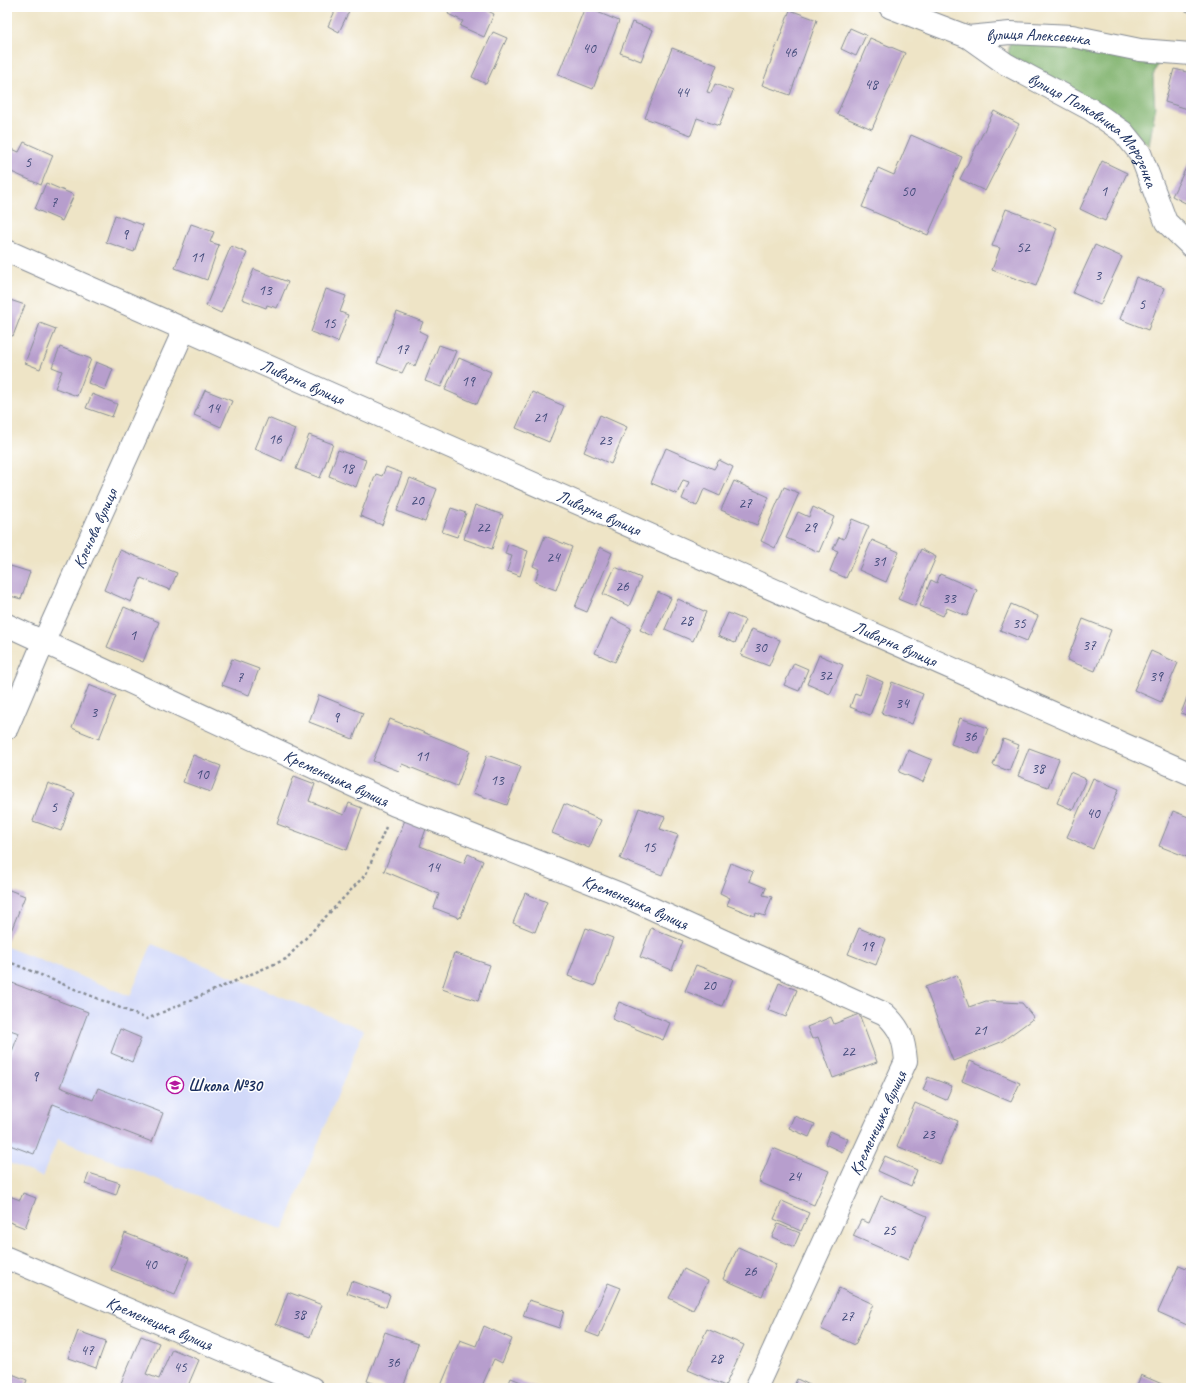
<svg xmlns="http://www.w3.org/2000/svg" width="1198" height="1395" font-family="Caveat,sans-serif">
<style>
.built{fill:#d2d9f9}
.forest{fill:#81b36e;stroke:#4e7166}
.building{fill:#b79ecd}
.lines{fill:none;stroke-linecap:round;stroke-linejoin:round}
.street-casing{stroke:#848a92;stroke-width:24}
.path{stroke:#848a92;stroke-width:2.5;stroke-dasharray:3 3;stroke-linecap:butt}
.street{stroke:#fff;stroke-width:22}
.labels{text-anchor:middle;dominant-baseline:central;stroke-width:3;stroke-linejoin:round;paint-order:stroke}
.number-label{font-size:15px;fill:#424b7a}
.street-label{font-size:17px;fill:#1b2f5e;stroke:#fff}
.poi-label{font-size:17px;font-weight:bold;fill:#1b2f5e;stroke:#fff;text-anchor:start}
</style>
<rect width="100%" height="100%" fill="#fff"/>
<filter id="ink" filterUnits="userSpaceOnUse"><feTurbulence type="fractalNoise" baseFrequency=".025" numOctaves="2"/><feDisplacementMap in="SourceGraphic" scale="8" xChannelSelector="R" yChannelSelector="G"/><feConvolveMatrix kernelMatrix="1 2 1 2 8 2 1 2 1" color-interpolation-filters="sRGB"/></filter>
<filter id="wash" filterUnits="userSpaceOnUse"><feTurbulence type="fractalNoise" baseFrequency=".012" numOctaves="4" result="noise"/><feDisplacementMap in="SourceGraphic" scale="16" xChannelSelector="R" yChannelSelector="G"/><feGaussianBlur stdDeviation="0.9" result="paint"/><feColorMatrix in="noise" values="0 0 0 0 0 0 0 0 0 0 0 0 0 0 0 0 0 1.4 0 .05"/><feComposite in="paint" operator="in"/></filter>
<g filter="url(#wash)">
<rect width="100%" height="100%" fill="#eee4c6"/>
<!-- built -->
<path class="built" d="M 152,944 L 364,1030 L 283,1230 L 58,1139 L 42,1177 L 7,1162 L 7,947 L 130,996 Z"/>
<!-- forest -->
<path class="forest" d="M 1010,40 L 1072,47 L 1159,60 L 1153,76 L 1155,110 L 1149,146 L 1129,126 L 1008,56 Z"/>
<g id="blocks">
<!-- building -->
<path class="building" d="M 337,7 L 349,11 L 339,32 L 328,26 Z
M 446,7 L 490,7 L 488,11 L 494,14 L 484,37 L 460,26 L 463,21 L 448,14 L 450,9 Z
M 585,7 L 619,21 L 593,89 L 558,75 Z
M 616,7 L 630,7 L 629,12 Z
M 1176,7 L 1191,7 L 1191,13 Z
M 790,10 L 817,20 L 790,95 L 762,85 Z
M 632,22 L 653,30 L 641,61 L 620,53 Z
M 850,28 L 866,35 L 856,56 L 841,49 Z
M 493,32 L 507,38 L 486,84 L 472,77 Z
M 870,38 L 905,53 L 872,129 L 837,114 Z
M 672,48 L 717,65 L 707,92 L 711,93 L 715,84 L 733,91 L 719,126 L 697,118 L 691,135 L 645,118 Z
M 1174,69 L 1191,73 L 1191,110 L 1165,102 Z
M 994,111 L 1019,124 L 985,191 L 960,179 Z
M 911,135 L 962,157 L 928,235 L 862,207 L 878,168 L 894,175 Z
M 24,142 L 53,155 L 41,185 L 7,170 L 7,147 L 19,152 Z
M 1191,158 L 1191,206 L 1172,196 Z
M 1102,161 L 1127,173 L 1105,221 L 1080,209 Z
M 46,183 L 74,195 L 62,221 L 35,209 Z
M 1006,209 L 1057,228 L 1036,286 L 992,270 L 1000,248 L 992,246 Z
M 115,215 L 143,225 L 134,252 L 106,242 Z
M 191,224 L 214,232 L 210,242 L 219,245 L 207,280 L 175,268 Z
M 1095,245 L 1122,257 L 1100,305 L 1073,293 Z
M 231,246 L 247,253 L 221,313 L 206,306 Z
M 254,269 L 288,282 L 277,308 L 267,305 L 266,308 L 242,299 Z
M 1136,277 L 1164,288 L 1148,330 L 1120,319 Z
M 326,289 L 346,296 L 340,312 L 348,315 L 338,342 L 311,332 Z
M 7,299 L 25,305 L 13,336 L 7,334 Z
M 397,312 L 423,322 L 419,331 L 427,335 L 415,366 L 407,363 L 402,373 L 377,363 Z
M 40,323 L 56,329 L 40,369 L 25,363 Z
M 439,345 L 456,351 L 441,387 L 425,381 Z
M 60,347 L 91,359 L 77,396 L 55,388 L 62,371 L 52,367 Z
M 459,358 L 491,372 L 477,404 L 445,390 Z
M 96,362 L 113,369 L 105,390 L 88,383 Z
M 205,390 L 232,401 L 221,427 L 194,415 Z
M 532,392 L 564,406 L 549,442 L 516,428 Z
M 92,394 L 117,404 L 112,417 L 86,408 Z
M 600,415 L 627,427 L 611,464 L 584,452 Z
M 268,418 L 295,429 L 282,461 L 255,449 Z
M 309,435 L 333,444 L 320,478 L 296,469 Z
M 666,448 L 714,469 L 719,460 L 733,467 L 720,496 L 704,489 L 697,506 L 682,499 L 689,482 L 683,480 L 677,494 L 651,483 Z
M 338,450 L 366,460 L 356,487 L 329,476 Z
M 386,467 L 402,473 L 382,525 L 360,516 L 376,474 L 382,476 Z
M 410,478 L 437,489 L 425,522 L 397,511 Z
M 734,481 L 769,497 L 757,525 L 721,510 Z
M 784,487 L 799,493 L 775,548 L 761,541 Z
M 475,505 L 503,515 L 492,549 L 464,539 Z
M 813,507 L 834,517 L 819,552 L 786,538 L 798,512 L 809,517 Z
M 451,508 L 466,513 L 457,537 L 442,532 Z
M 852,519 L 869,526 L 846,578 L 830,571 L 838,551 L 833,549 L 839,537 L 844,539 Z
M 545,536 L 572,547 L 556,590 L 535,582 L 539,569 L 533,566 Z
M 872,540 L 899,552 L 886,582 L 859,570 Z
M 508,544 L 528,551 L 520,576 L 507,571 L 512,556 L 505,554 Z
M 600,547 L 612,553 L 587,612 L 575,607 Z
M 921,549 L 936,557 L 915,606 L 898,599 Z
M 120,550 L 177,573 L 170,590 L 141,578 L 131,602 L 104,590 Z
M 7,565 L 30,572 L 21,599 L 7,595 Z
M 615,567 L 641,578 L 629,606 L 603,594 Z
M 940,574 L 977,590 L 967,616 L 947,608 L 943,616 L 920,606 L 931,580 L 937,583 Z
M 658,592 L 671,598 L 653,636 L 640,630 Z
M 678,599 L 706,612 L 693,641 L 665,629 Z
M 1011,604 L 1038,616 L 1027,641 L 1000,630 Z
M 124,607 L 159,622 L 143,662 L 107,647 Z
M 728,613 L 745,620 L 735,643 L 718,636 Z
M 611,618 L 631,628 L 615,662 L 595,653 Z
M 1083,619 L 1111,630 L 1095,671 L 1067,660 Z
M 752,629 L 780,640 L 769,666 L 741,655 Z
M 1151,651 L 1178,663 L 1161,702 L 1134,690 Z
M 819,655 L 843,665 L 830,694 L 807,684 Z
M 232,659 L 259,669 L 249,695 L 222,685 Z
M 794,663 L 808,669 L 799,691 L 784,685 Z
M 867,675 L 883,682 L 870,715 L 850,707 L 855,693 L 860,695 Z
M 892,682 L 923,694 L 912,724 L 881,713 Z
M 89,685 L 116,696 L 99,739 L 72,728 Z
M 1191,688 L 1191,717 L 1181,713 Z
M 319,695 L 363,713 L 353,739 L 309,722 Z
M 960,718 L 988,728 L 979,754 L 951,744 Z
M 390,719 L 470,751 L 457,786 L 402,764 L 399,771 L 373,761 Z
M 1003,739 L 1019,745 L 1009,771 L 993,765 Z
M 1029,748 L 1059,759 L 1048,787 L 1018,776 Z
M 908,750 L 932,760 L 923,782 L 899,772 Z
M 193,755 L 221,766 L 211,792 L 183,782 Z
M 487,755 L 521,767 L 507,805 L 473,793 Z
M 1070,772 L 1086,779 L 1073,810 L 1057,803 Z
M 294,776 L 315,784 L 309,801 L 344,815 L 349,803 L 362,808 L 347,850 L 277,824 Z
M 1093,778 L 1119,789 L 1093,849 L 1067,837 Z
M 48,783 L 75,793 L 61,831 L 33,821 Z
M 564,804 L 601,820 L 589,848 L 552,833 Z
M 639,808 L 665,817 L 660,829 L 678,835 L 662,875 L 620,859 Z
M 1173,811 L 1191,818 L 1191,846 L 1187,857 L 1159,846 Z
M 405,820 L 426,829 L 420,846 L 464,863 L 468,854 L 483,861 L 460,918 L 434,908 L 439,894 L 384,871 Z
M 731,863 L 753,872 L 749,881 L 766,888 L 763,895 L 772,897 L 765,916 L 756,913 L 755,916 L 727,905 L 730,898 L 720,893 Z
M 7,889 L 25,896 L 7,941 Z
M 525,893 L 547,902 L 535,932 L 513,923 Z
M 586,928 L 613,938 L 595,986 L 568,976 Z
M 651,928 L 683,941 L 672,970 L 640,957 Z
M 859,928 L 886,939 L 876,965 L 848,954 Z
M 454,953 L 490,965 L 478,1001 L 442,989 Z
M 696,965 L 733,979 L 722,1006 L 685,991 Z
M 957,975 L 969,1007 L 986,1001 L 1022,1003 L 1034,1018 L 1001,1042 L 953,1061 L 925,987 Z
M 7,981 L 88,1012 L 60,1087 L 93,1100 L 98,1088 L 163,1113 L 152,1142 L 53,1104 L 34,1154 L 7,1144 L 7,1065 L 19,1033 L 7,1029 Z
M 779,983 L 797,990 L 786,1017 L 768,1010 Z
M 619,1002 L 670,1023 L 663,1040 L 612,1019 Z
M 859,1014 L 877,1062 L 833,1078 L 818,1037 L 812,1039 L 807,1027 L 831,1017 L 834,1024 Z
M 120,1029 L 141,1038 L 132,1062 L 111,1053 Z
M 970,1061 L 1020,1083 L 1011,1102 L 962,1081 Z
M 928,1077 L 952,1086 L 946,1100 L 923,1090 Z
M 915,1103 L 958,1121 L 940,1164 L 897,1146 Z
M 794,1116 L 815,1124 L 809,1137 L 789,1128 Z
M 830,1131 L 848,1139 L 842,1152 L 825,1144 Z
M 773,1148 L 829,1171 L 814,1205 L 759,1182 Z
M 885,1156 L 917,1170 L 911,1186 L 878,1171 Z
M 89,1173 L 120,1183 L 116,1195 L 85,1184 Z
M 23,1193 L 36,1198 L 25,1228 L 7,1221 L 7,1195 L 20,1200 Z
M 881,1196 L 927,1216 L 908,1260 L 853,1236 L 861,1220 L 869,1223 Z
M 782,1201 L 809,1213 L 801,1231 L 774,1219 Z
M 778,1224 L 800,1233 L 794,1247 L 772,1237 Z
M 125,1233 L 189,1258 L 175,1295 L 111,1270 Z
M 738,1247 L 776,1264 L 762,1296 L 723,1279 Z
M 1179,1265 L 1191,1270 L 1191,1316 L 1187,1325 L 1158,1312 Z
M 684,1269 L 708,1281 L 693,1310 L 669,1298 Z
M 351,1281 L 390,1295 L 386,1307 L 347,1293 Z
M 608,1283 L 621,1288 L 599,1337 L 586,1332 Z
M 839,1288 L 873,1304 L 855,1345 L 821,1329 Z
M 288,1292 L 322,1305 L 310,1337 L 276,1324 Z
M 529,1300 L 564,1311 L 559,1328 L 523,1316 Z
M 484,1326 L 512,1339 L 502,1363 L 494,1359 L 481,1388 L 440,1388 L 460,1340 L 476,1346 Z
M 707,1329 L 744,1345 L 725,1386 L 688,1370 Z
M 78,1331 L 106,1341 L 96,1368 L 68,1358 Z
M 385,1332 L 418,1344 L 403,1388 L 388,1388 L 367,1381 Z
M 141,1336 L 159,1343 L 146,1374 L 159,1379 L 172,1349 L 199,1360 L 187,1388 L 119,1388 Z
M 7,1372 L 27,1380 L 24,1388 L 14,1388 L 7,1385 Z
M 1141,1375 L 1169,1387 L 1168,1388 L 1136,1388 Z
M 511,1378 L 536,1388 L 507,1388 Z
M 797,1379 L 816,1388 L 793,1388 Z"/>
</g>
</g>
<g filter="url(#ink)">
<use href="#blocks" fill-opacity="0" stroke="#848a92" stroke-width="1"/>
<g class="lines">
<defs>
<g id="street">
<path id="s1" d="M 890,7 L 968,37 L 1010,33 L 1072,36 L 1140,50 L 1191,54"/>
<path id="s2" d="M 968,37 L 1006,64 L 1090,109 L 1123,132 L 1140,153 L 1166,222 L 1191,246"/>
<path id="s3" d="M 7,251 L 1191,774"/>
<path id="s4" d="M 7,625 L 395,805 L 620,894 L 885,1014 C 901,1029 904,1039 906,1061 L 756,1388"/>
<path id="s5" d="M 7,728 L 44,641 L 184,330"/>
<path id="s6" d="M 7,1258 L 312,1388"/>
</g>
</defs>
<!-- street casing -->
<use href="#street" class="street-casing"/>
<!-- path -->
<path class="path" d="M 7,961 L 147,1019 L 286,959 L 366,874 L 386,827"/>
<!-- street -->
<use href="#street" class="street"/>
</g>
</g>
<!-- icons -->
<defs>
<symbol id="school-ring" viewBox="-11 -11 22 22"><circle r="9.5" fill="#fff" stroke="#b5179e" stroke-width="1.5"/><path d="M0-5L7-2L0 1L-7-2ZM-4 1L0 2.5L4 1V4Q0 6-4 4Z" fill="#b5179e"/></symbol>
</defs>
<g fill-rule="evenodd">
<use href="#school-ring" x="165" y="1075" width="20" height="20"/>
</g>
<g class="labels">
<!-- number labels -->
<g class="number-label">
<text x="589" y="48">40</text>
<text x="790" y="52">46</text>
<text x="871" y="84">48</text>
<text x="682" y="92">44</text>
<text x="28" y="162">5</text>
<text x="908" y="191">50</text>
<text x="1104" y="191">1</text>
<text x="54" y="202">7</text>
<text x="125" y="234">9</text>
<text x="1023" y="247">52</text>
<text x="197" y="257">11</text>
<text x="1098" y="275">3</text>
<text x="265" y="290">13</text>
<text x="1142" y="304">5</text>
<text x="329" y="323">15</text>
<text x="402" y="349">17</text>
<text x="468" y="381">19</text>
<text x="213" y="408">14</text>
<text x="540" y="417">21</text>
<text x="275" y="439">16</text>
<text x="605" y="440">23</text>
<text x="347" y="468">18</text>
<text x="417" y="500">20</text>
<text x="745" y="503">27</text>
<text x="483" y="527">22</text>
<text x="810" y="527">29</text>
<text x="553" y="557">24</text>
<text x="879" y="561">31</text>
<text x="622" y="586">26</text>
<text x="949" y="598">33</text>
<text x="686" y="620">28</text>
<text x="1019" y="623">35</text>
<text x="133" y="635">1</text>
<text x="1089" y="645">37</text>
<text x="760" y="647">30</text>
<text x="825" y="675">32</text>
<text x="1156" y="676">39</text>
<text x="240" y="677">7</text>
<text x="902" y="703">34</text>
<text x="94" y="712">3</text>
<text x="336" y="717">9</text>
<text x="970" y="736">36</text>
<text x="422" y="756">11</text>
<text x="1038" y="768">38</text>
<text x="202" y="774">10</text>
<text x="497" y="780">13</text>
<text x="54" y="807">5</text>
<text x="1093" y="813">40</text>
<text x="649" y="847">15</text>
<text x="433" y="867">14</text>
<text x="867" y="946">19</text>
<text x="709" y="985">20</text>
<text x="980" y="1030">21</text>
<text x="848" y="1051">22</text>
<text x="35" y="1076">9</text>
<text x="928" y="1134">23</text>
<text x="794" y="1176">24</text>
<text x="889" y="1230">25</text>
<text x="150" y="1264">40</text>
<text x="750" y="1271">26</text>
<text x="299" y="1314">38</text>
<text x="847" y="1316">27</text>
<text x="87" y="1350">47</text>
<text x="716" y="1358">28</text>
<text x="393" y="1362">36</text>
<text x="180" y="1367">45</text>
</g>
<!-- street labels -->
<g class="street-label">
<text stroke="none"><textPath href="#s1" startOffset="154">вулиця Алексєєнка</textPath></text>
<text stroke="none"><textPath href="#s2" startOffset="159">вулиця Полковника Морозенка</textPath></text>
<text stroke="none"><textPath href="#s3" startOffset="323">Ливарна вулиця</textPath></text>
<text stroke="none"><textPath href="#s3" startOffset="647">Ливарна вулиця</textPath></text>
<text stroke="none"><textPath href="#s5" startOffset="218">Кленова вулиця</textPath></text>
<text stroke="none"><textPath href="#s3" startOffset="971">Ливарна вулиця</textPath></text>
<text stroke="none"><textPath href="#s4" startOffset="363">Кременецька вулиця</textPath></text>
<text stroke="none"><textPath href="#s4" startOffset="687">Кременецька вулиця</textPath></text>
<text transform="translate(878 1123) rotate(-65)">Кременецька вулиця</text>
<text stroke="none"><textPath href="#s6" startOffset="166">Кременецька вулиця</textPath></text>
</g>
<!-- poi labels -->
<g class="poi-label">
<text x="188" y="1085">Школа №30</text>
</g>
</g>
<!-- margin -->
<rect width="1198" height="1395" fill="none" stroke="#fff" stroke-width="24"/>
</svg>
